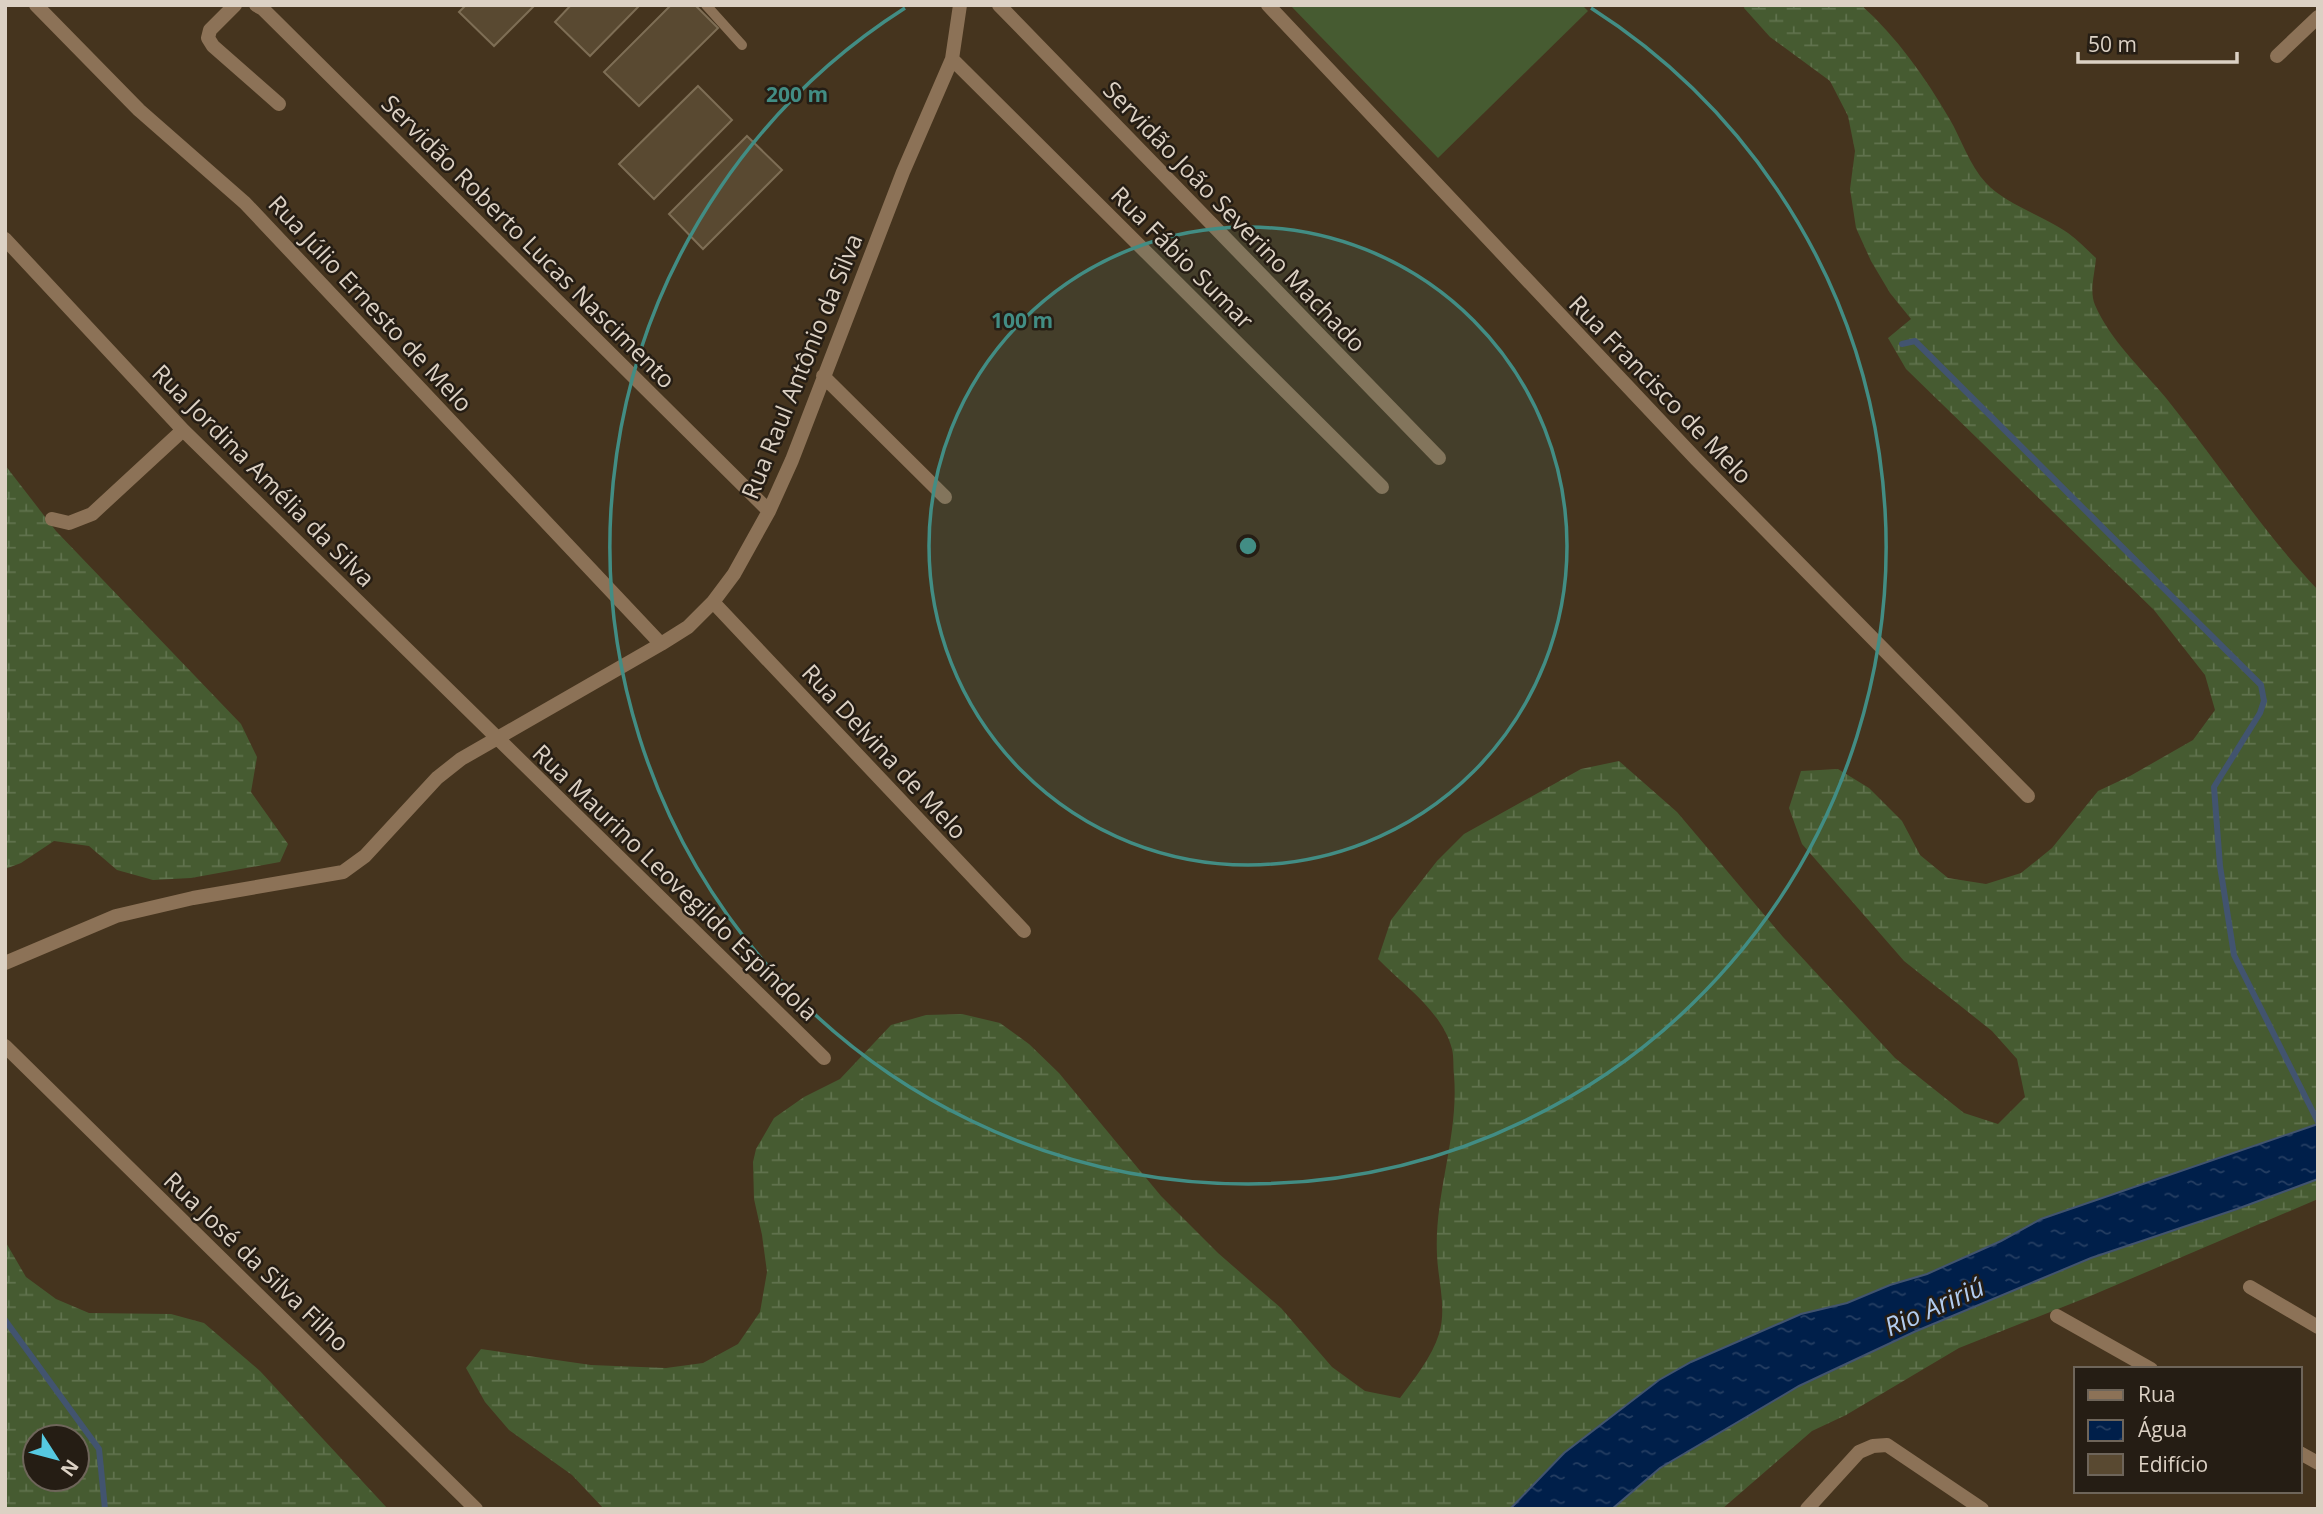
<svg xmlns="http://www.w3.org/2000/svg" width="2323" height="1514" font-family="'Open Sans',sans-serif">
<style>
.wetland{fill:url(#wetland-marsh);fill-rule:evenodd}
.garden{fill:#465b31}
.water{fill:url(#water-ripples);stroke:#42546f;stroke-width:2}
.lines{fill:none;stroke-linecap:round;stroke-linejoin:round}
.stream{stroke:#42546f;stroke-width:6}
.building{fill:#594931;stroke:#7e6e55;stroke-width:2}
.lane{stroke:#8c7257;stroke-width:10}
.street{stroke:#8c7257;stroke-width:14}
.ring{fill:none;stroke:#428d84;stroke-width:3.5}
.labels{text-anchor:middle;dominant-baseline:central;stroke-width:5;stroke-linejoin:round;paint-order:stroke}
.street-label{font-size:24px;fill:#dcd1c4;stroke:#251d14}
.water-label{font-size:26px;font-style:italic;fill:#b2ccef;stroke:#251d14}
.centre{fill:#428d84;stroke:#251d14;stroke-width:3.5}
.ring-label{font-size:21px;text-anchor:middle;font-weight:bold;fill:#428d84;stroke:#251d14;stroke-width:5;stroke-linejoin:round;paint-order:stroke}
</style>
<defs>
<pattern id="wetland-marsh" width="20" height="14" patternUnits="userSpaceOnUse" patternTransform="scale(1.75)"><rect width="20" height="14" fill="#465b31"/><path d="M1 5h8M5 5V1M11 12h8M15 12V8" fill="none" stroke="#60724d"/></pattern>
<pattern id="water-ripples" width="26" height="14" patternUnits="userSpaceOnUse" patternTransform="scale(1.75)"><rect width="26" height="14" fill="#001f4a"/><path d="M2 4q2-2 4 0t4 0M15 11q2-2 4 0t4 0" fill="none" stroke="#253e62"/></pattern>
</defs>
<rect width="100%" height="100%" fill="#45341e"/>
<!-- wetland -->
<path class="wetland" d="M 1745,5 L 1861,5 C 1897,37 1925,77 1949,118 C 1962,140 1969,165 1986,183 C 2005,204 2046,217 2068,233 C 2078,240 2087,250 2096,258 C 2095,273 2089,291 2095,305 C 2110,340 2142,369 2166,398 C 2217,461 2262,531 2318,590 L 2318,1124 L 2041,1219 L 2001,1241 L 1927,1274 L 1890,1285 L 1847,1303 L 1801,1314 L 1691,1362 L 1659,1380 L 1564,1453 L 1510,1509 L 604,1509 L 572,1475 L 509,1430 L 485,1402 L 466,1368 L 481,1349 L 591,1365 L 666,1368 L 703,1363 L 738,1344 L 760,1312 L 767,1272 L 762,1235 L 754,1199 L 753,1162 L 756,1149 L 774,1118 L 804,1097 L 840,1079 L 891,1025 L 926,1015 L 962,1014 L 1000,1023 L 1029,1044 L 1059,1073 L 1161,1196 L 1218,1253 L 1281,1308 L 1332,1367 L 1365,1391 L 1400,1398 C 1414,1379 1432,1357 1439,1334 C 1447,1308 1438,1281 1437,1255 C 1434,1194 1459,1137 1454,1075 C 1453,1067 1454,1057 1452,1049 C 1442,1011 1404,986 1378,959 L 1391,920 L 1437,861 L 1464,834 L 1581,769 L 1619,761 L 1677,812 L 1783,937 L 1895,1058 L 1964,1113 L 1998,1124 L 2025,1097 L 2017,1059 L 1992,1031 L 1904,961 L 1802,844 L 1789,808 L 1801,771 L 1838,769 L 1869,788 L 1902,821 L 1920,855 L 1948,878 L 1986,884 L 2021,873 L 2052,848 L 2098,791 L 2130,776 L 2193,740 L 2215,710 L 2205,675 L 2154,610 L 1906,369 L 1888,338 L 1911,319 L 1890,293 L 1871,261 L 1856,228 L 1850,189 L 1855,151 L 1848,116 L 1830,81 L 1770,37 L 1744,8 Z
M 5,465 L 56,531 L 241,724 L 257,757 L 251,792 L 288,844 L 280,862 L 191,878 L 153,880 L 117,870 L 89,846 L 54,841 L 21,863 L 5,869 Z
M 2318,1179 L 2318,1199 L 2088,1297 L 1959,1348 L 1846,1415 L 1812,1431 L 1722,1509 L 1612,1509 L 1660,1468 L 1799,1386 L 1914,1332 L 2091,1258 L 2237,1209 Z
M 5,1241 L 26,1277 L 56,1299 L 89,1313 L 171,1314 L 204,1323 L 260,1371 L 388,1509 L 5,1509 ZM 35,1437 L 77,1437 L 77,1479 L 35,1479 Z"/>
<!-- garden -->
<path class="garden" d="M 1290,5 L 1582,5 L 1588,11 L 1438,158 Z"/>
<!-- water -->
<path class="water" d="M 2318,1124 L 2318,1179 L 2237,1209 L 2091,1258 L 1914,1332 L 1799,1386 L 1660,1468 L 1612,1509 L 1510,1509 L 1564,1453 L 1659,1380 L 1691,1362 L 1801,1314 L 1847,1303 L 1890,1285 L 1927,1274 L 2001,1241 L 2041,1219 Z"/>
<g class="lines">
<!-- stream -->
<path class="stream" d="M 1902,344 L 1915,341 L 2261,685 L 2264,701 L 2260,713 L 2214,787 L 2220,866 L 2234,955 L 2318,1122
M 5,1320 L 99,1449 L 105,1509"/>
</g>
<!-- building -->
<path class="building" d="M 466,5 L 535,5 L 494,46 L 459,12 Z
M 571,5 L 640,5 L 590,56 L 555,22 Z
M 671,5 L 695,5 L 718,28 L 639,106 L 604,72 Z
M 698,86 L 732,120 L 654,199 L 619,164 Z
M 747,136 L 782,170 L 703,249 L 669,214 Z"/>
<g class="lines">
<!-- lane -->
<path class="lane" d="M 706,5 L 742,45"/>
<!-- street -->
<path class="street" d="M 36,5 L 139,110 L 245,203 L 661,644
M 235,5 L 210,30 L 208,38 L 213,46 L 279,104
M 256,5 L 263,9 L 769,511
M 999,5 L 1439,458
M 1268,5 L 1696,459 L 2028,796
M 2277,56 L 2318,17
M 952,59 L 1382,487
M 5,239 L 183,430 L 824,1058
M 823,376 L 945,497
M 52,519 L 69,523 L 92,514 L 183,430
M 713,602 L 1024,931
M 5,963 L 116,916 L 193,898 L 343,872 L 365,856 L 437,778 L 461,759 L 661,644 L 688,627 L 713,602 L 734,574 L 769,511 L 792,460 L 903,172 L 952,59 L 960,5
M 5,1046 L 476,1509
M 2250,1287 L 2318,1327
M 2057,1316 L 2151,1369
M 2300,1453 L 2318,1463
M 1807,1509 L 1859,1452 L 1873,1446 L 1887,1445 L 1982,1509"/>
</g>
<!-- distance rings -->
<circle cx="1248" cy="546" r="319" fill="#428d84" fill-opacity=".12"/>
<g class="ring">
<circle cx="1248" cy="546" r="319"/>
<path d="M1591 8A638 638 0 1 1 905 8"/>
</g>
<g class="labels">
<!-- street labels -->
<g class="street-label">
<text transform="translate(1235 216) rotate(46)">Servidão João Severino Machado</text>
<text transform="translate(529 241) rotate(45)">Servidão Roberto Lucas Nascimento</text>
<text transform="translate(1183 257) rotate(45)">Rua Fábio Sumar</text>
<text transform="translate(371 303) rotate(47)">Rua Júlio Ernesto de Melo</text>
<text transform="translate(801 366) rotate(-68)">Rua Raul Antônio da Silva</text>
<text transform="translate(1661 389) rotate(46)">Rua Francisco de Melo</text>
<text transform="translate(264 475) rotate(45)">Rua Jordina Amélia da Silva</text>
<text transform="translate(885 751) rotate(47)">Rua Delvina de Melo</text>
<text transform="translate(676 882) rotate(44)">Rua Maurino Leovegildo Espíndola</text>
<text transform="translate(257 1261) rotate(44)">Rua José da Silva Filho</text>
</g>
<!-- water labels -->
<g class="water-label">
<text transform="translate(1934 1306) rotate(-24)">Rio Aririú</text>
</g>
</g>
<circle cx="1248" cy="546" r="10" class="centre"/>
<g class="ring-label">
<text x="797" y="102">200 m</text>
<text x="1022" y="328">100 m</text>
</g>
<!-- border -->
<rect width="2323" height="1514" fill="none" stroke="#dcd1c4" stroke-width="14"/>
<!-- legend -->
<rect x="2074" y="1367" width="228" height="126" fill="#251d14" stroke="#6e655a" stroke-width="2"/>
<rect x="2088" y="1390" width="35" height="10" fill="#8c7257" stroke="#6e655a" stroke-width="2"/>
<text x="2138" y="1402" font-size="21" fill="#dcd1c4">Rua</text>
<rect x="2088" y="1420" width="35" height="21" fill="url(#water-ripples)" stroke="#6e655a" stroke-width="2"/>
<text x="2138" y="1437" font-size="21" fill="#dcd1c4">Água</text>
<rect x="2088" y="1454" width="35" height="21" fill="#594931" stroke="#6e655a" stroke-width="2"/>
<text x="2138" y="1472" font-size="21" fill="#dcd1c4">Edifício</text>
<!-- north arrow -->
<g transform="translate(56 1458) rotate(126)"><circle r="33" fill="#251d14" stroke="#6e655a" stroke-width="2"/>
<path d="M0-5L12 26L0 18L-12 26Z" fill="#56c9e1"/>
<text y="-10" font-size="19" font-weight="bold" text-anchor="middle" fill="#dcd1c4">N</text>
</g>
<!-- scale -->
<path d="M2078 52v10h159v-10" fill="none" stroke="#dcd1c4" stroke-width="3.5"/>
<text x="2088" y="52" font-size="21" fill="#dcd1c4" stroke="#251d14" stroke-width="5" paint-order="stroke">50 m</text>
</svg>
